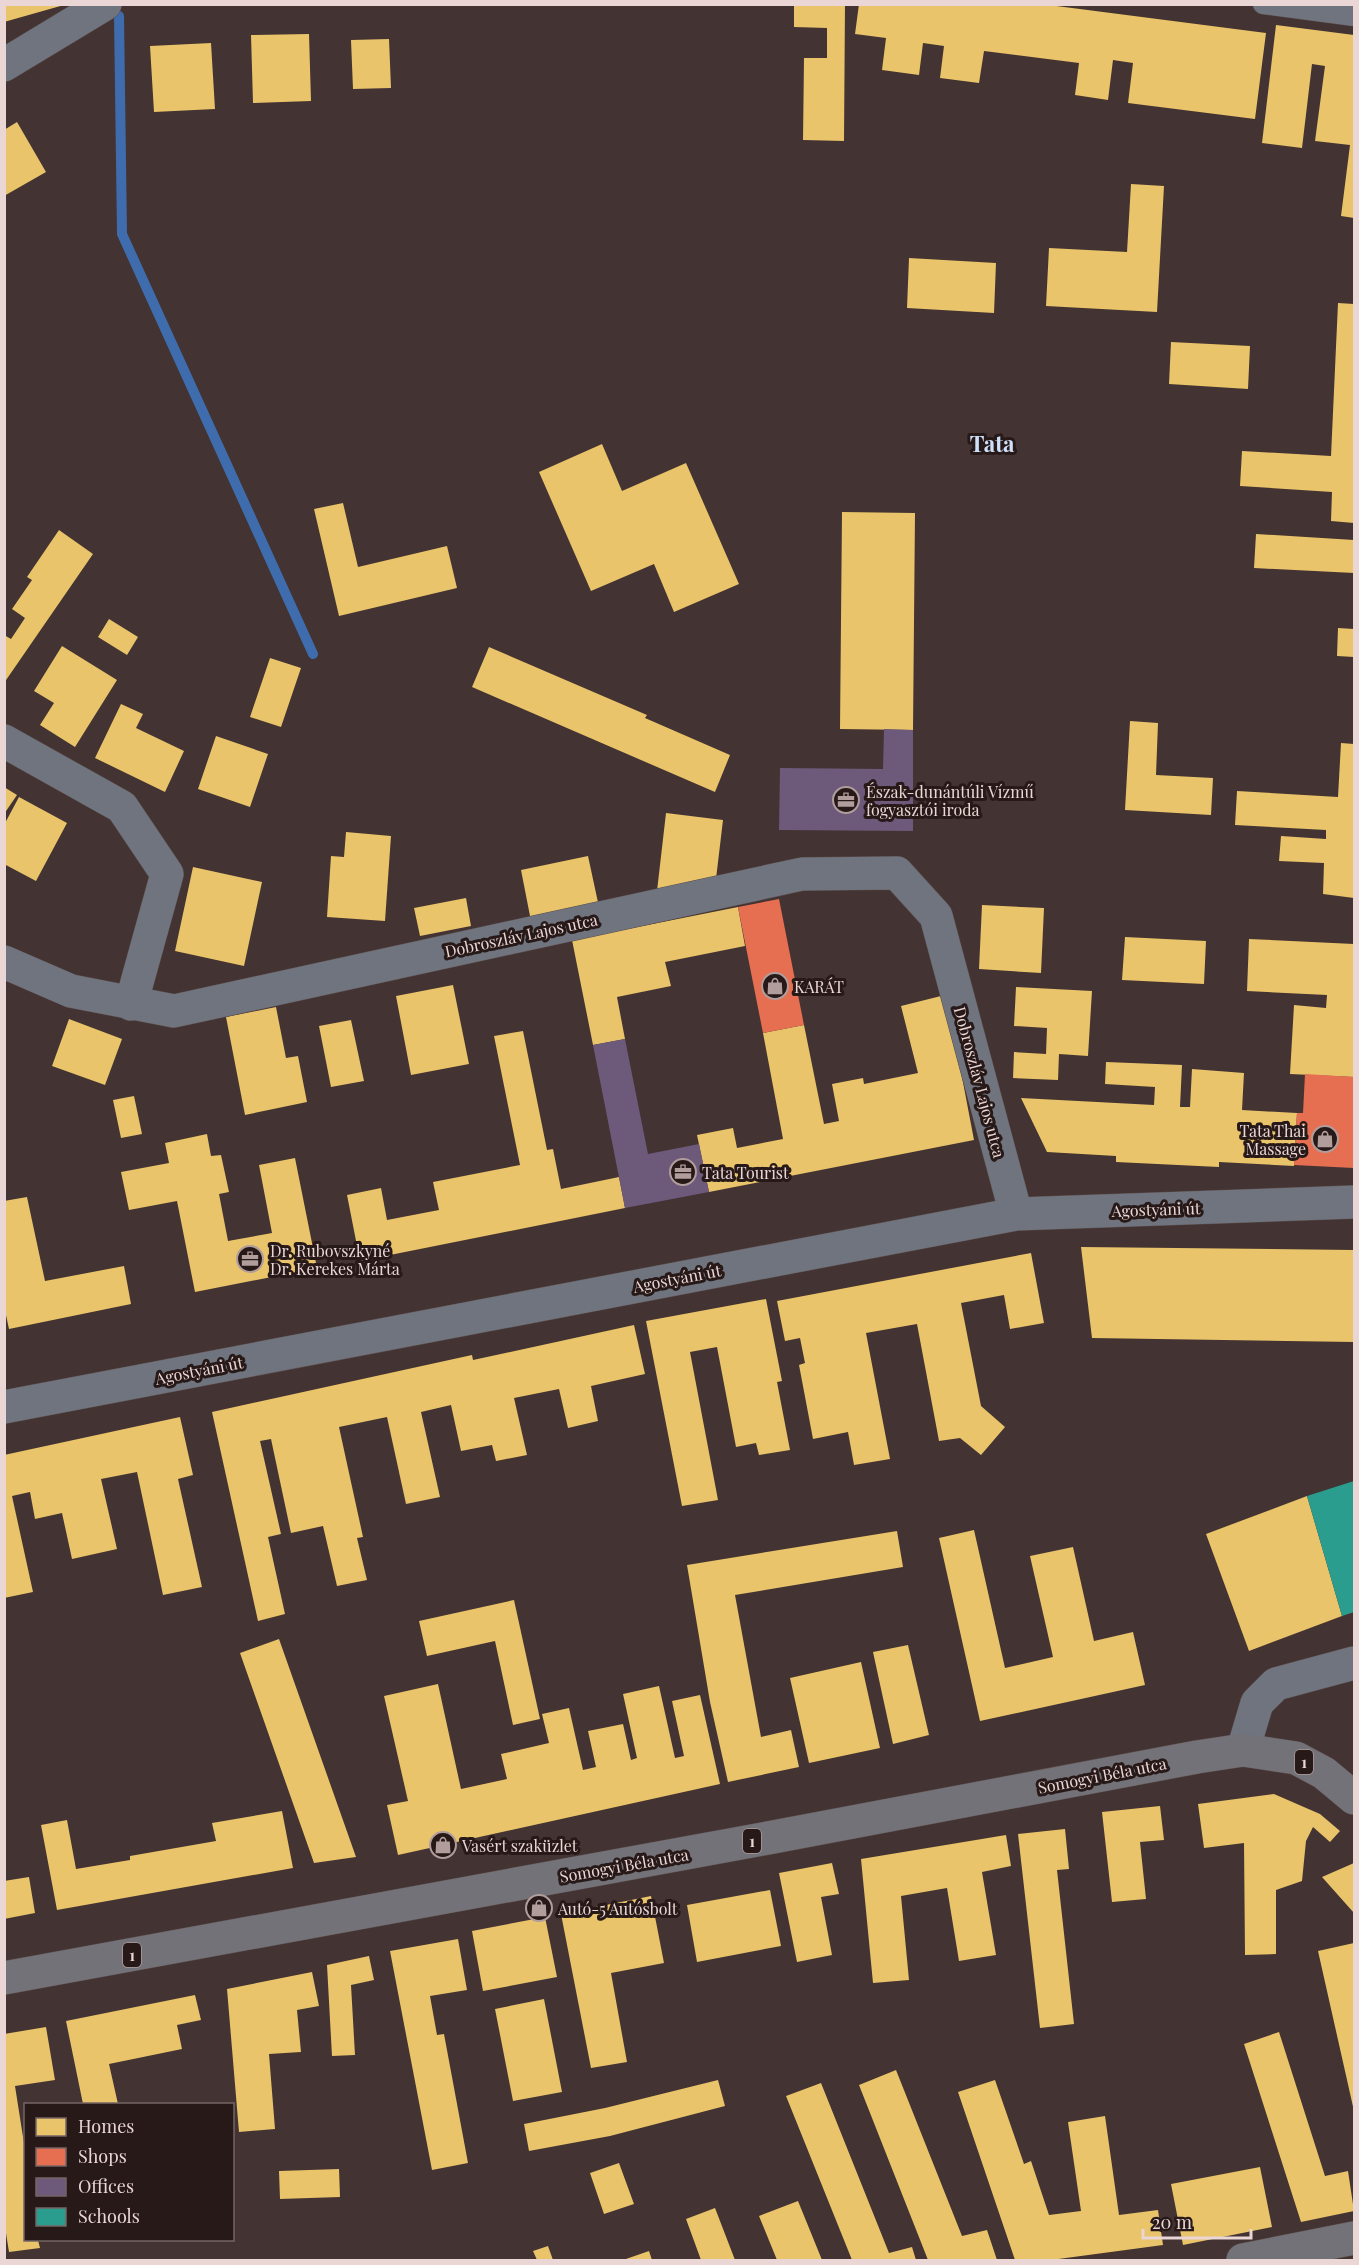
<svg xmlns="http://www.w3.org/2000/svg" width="1359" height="2265" font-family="'Playfair Display',serif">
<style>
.homes{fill:#e9c46a}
.shops{fill:#e76f51}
.offices{fill:#6d597a}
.schools{fill:#2a9d8f}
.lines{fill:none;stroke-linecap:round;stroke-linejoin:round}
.stream{stroke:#3f6cad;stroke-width:10}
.lane-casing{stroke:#5c4f4e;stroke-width:21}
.street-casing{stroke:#5c4f4e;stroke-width:34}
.primary-casing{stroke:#5c4f4e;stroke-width:34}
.lane{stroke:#6f747e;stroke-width:20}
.street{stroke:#6f747e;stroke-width:33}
.primary{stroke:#737279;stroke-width:33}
.labels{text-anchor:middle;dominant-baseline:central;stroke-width:6;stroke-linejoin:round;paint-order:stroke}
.shield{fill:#271918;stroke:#b09d9c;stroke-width:1.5}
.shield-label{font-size:15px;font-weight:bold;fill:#ead6d5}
.poi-label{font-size:16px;fill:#ead6d5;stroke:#271918;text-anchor:start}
.street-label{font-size:16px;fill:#ead6d5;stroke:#271918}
.district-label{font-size:22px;font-weight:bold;fill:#cee0fa;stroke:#271918}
</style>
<rect width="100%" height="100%" fill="#433332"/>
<!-- homes -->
<path class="homes" d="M 4,4 L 64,4 L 64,5 L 4,22 Z
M 794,4 L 845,4 L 844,141 L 803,140 L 804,58 L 827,58 L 827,28 L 794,27 Z
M 859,4 L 1041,4 L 1266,33 L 1255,119 L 1128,103 L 1133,63 L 1113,60 L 1108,100 L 1075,95 L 1079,63 L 984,51 L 979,83 L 940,78 L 944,46 L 923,43 L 919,75 L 882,70 L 886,38 L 855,34 Z
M 1276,25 L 1354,35 L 1354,218 L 1341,216 L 1350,145 L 1315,141 L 1325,66 L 1312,64 L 1302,148 L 1262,143 Z
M 309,34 L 311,101 L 253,103 L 251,35 Z
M 389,39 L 391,88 L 353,89 L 351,40 Z
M 211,43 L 215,109 L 154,112 L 150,46 Z
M 17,122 L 46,172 L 4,196 L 4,130 Z
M 1131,184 L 1164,186 L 1157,312 L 1046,306 L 1049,248 L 1127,252 Z
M 909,258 L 996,263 L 994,313 L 907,308 Z
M 1338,303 L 1354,304 L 1354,523 L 1331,521 L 1332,492 L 1240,486 L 1242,451 L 1331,456 Z
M 1171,342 L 1250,346 L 1248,389 L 1169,384 Z
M 602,444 L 622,491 L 686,463 L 739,584 L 674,612 L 654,564 L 591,591 L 539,472 Z
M 343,503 L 358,567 L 447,546 L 457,588 L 339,616 L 314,509 Z
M 842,512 L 915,513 L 913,730 L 840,729 Z
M 59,530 L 93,554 L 4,683 L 4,635 L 11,639 L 25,618 L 12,609 L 32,580 L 27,577 Z
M 1256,534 L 1354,540 L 1354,573 L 1254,568 Z
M 109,619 L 138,637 L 127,655 L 98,637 Z
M 1338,628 L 1354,629 L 1354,657 L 1337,656 Z
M 62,646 L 117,680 L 75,747 L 40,725 L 54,703 L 34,691 Z
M 489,647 L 647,715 L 645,718 L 730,755 L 715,792 L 472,687 Z
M 270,658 L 301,668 L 281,727 L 250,717 Z
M 121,704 L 143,714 L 136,728 L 184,751 L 165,792 L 95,758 Z
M 1130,721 L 1158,723 L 1156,775 L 1213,778 L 1211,815 L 1125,810 Z
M 216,736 L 268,754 L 250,807 L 198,789 Z
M 1341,743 L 1354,744 L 1354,898 L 1323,894 L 1324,863 L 1279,861 L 1281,836 L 1326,839 L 1326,830 L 1235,825 L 1237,791 L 1338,797 Z
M 4,787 L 17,795 L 4,814 Z
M 19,797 L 67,823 L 36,881 L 4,864 L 4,825 Z
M 666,813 L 723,820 L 716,879 L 657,891 Z
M 346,832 L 391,836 L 385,921 L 327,917 L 331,856 L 344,857 Z
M 588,856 L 599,907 L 531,921 L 521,870 Z
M 193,867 L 262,882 L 244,966 L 175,951 Z
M 466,898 L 471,926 L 420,936 L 414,908 Z
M 982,905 L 1044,908 L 1041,973 L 979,969 Z
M 738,907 L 745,946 L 665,962 L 671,986 L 617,997 L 625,1039 L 593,1045 L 572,940 Z
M 1125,937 L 1206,941 L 1204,984 L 1122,980 Z
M 1249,939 L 1354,944 L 1354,1077 L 1290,1074 L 1294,1005 L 1326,1008 L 1327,995 L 1247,991 Z
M 453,985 L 469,1064 L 411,1075 L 396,996 Z
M 1016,987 L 1092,991 L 1088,1056 L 1059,1054 L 1058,1080 L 1013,1078 L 1014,1052 L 1046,1054 L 1047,1028 L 1014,1026 Z
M 941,996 L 962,1077 L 974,1140 L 709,1192 L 697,1135 L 733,1128 L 737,1148 L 783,1139 L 763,1033 L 804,1025 L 824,1124 L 839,1121 L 832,1084 L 863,1078 L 864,1084 L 918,1073 L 901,1006 Z
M 276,1007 L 286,1058 L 298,1056 L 307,1102 L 245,1115 L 226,1017 Z
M 69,1019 L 122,1039 L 105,1085 L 52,1066 Z
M 351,1020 L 364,1081 L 331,1087 L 319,1026 Z
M 523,1031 L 547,1150 L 553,1149 L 561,1189 L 619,1177 L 625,1208 L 360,1261 L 347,1195 L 381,1188 L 387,1220 L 439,1210 L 433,1182 L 520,1165 L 494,1036 Z
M 1106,1062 L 1182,1065 L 1180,1107 L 1190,1107 L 1192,1069 L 1244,1073 L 1242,1110 L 1297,1113 L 1294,1166 L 1219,1162 L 1219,1167 L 1116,1162 L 1116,1156 L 1047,1152 L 1021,1098 L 1154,1105 L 1155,1087 L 1105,1084 Z
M 134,1096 L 142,1134 L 121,1138 L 113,1100 Z
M 207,1134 L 211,1156 L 221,1155 L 229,1192 L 219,1194 L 228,1241 L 272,1233 L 259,1165 L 295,1158 L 317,1268 L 195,1292 L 177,1201 L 129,1210 L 121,1172 L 169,1163 L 165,1143 Z
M 27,1197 L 45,1281 L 124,1266 L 131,1304 L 9,1329 L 4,1306 L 4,1201 Z
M 1081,1247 L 1354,1250 L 1354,1342 L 1092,1338 Z
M 1031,1253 L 1044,1323 L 1010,1329 L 1004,1295 L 961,1303 L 981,1406 L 1005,1427 L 981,1455 L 960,1438 L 939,1441 L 917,1324 L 866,1333 L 890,1459 L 854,1465 L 848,1432 L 813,1439 L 799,1365 L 805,1363 L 800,1338 L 785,1341 L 777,1301 Z
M 766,1299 L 782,1381 L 777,1382 L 790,1450 L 759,1455 L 756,1443 L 736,1447 L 717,1347 L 690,1352 L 718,1500 L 682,1506 L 646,1321 Z
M 634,1325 L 645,1374 L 591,1386 L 598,1421 L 568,1428 L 559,1389 L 514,1398 L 527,1455 L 496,1461 L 492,1445 L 461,1451 L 451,1405 L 421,1412 L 440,1497 L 406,1504 L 387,1417 L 339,1427 L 363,1537 L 357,1538 L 367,1580 L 337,1586 L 323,1526 L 291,1533 L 271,1439 L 260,1441 L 281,1534 L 268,1537 L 285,1614 L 258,1621 L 212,1412 L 472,1355 L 473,1360 Z
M 180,1417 L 193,1475 L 178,1479 L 202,1587 L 163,1595 L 137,1472 L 101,1479 L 117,1549 L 72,1559 L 62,1513 L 35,1519 L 30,1492 L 12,1496 L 33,1592 L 4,1598 L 4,1455 Z
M 1307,1496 L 1342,1616 L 1249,1651 L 1206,1534 Z
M 974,1530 L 1005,1668 L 1053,1657 L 1030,1556 L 1073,1547 L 1094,1641 L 1133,1632 L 1145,1685 L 980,1721 L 939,1538 Z
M 897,1531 L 903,1567 L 735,1595 L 761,1737 L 791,1730 L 799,1767 L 728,1782 L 710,1702 L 687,1565 Z
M 514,1600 L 540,1719 L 513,1725 L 495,1641 L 427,1656 L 419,1621 Z
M 279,1639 L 356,1857 L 314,1863 L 240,1653 Z
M 908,1645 L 929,1735 L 893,1744 L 873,1652 Z
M 861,1662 L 880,1748 L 809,1763 L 790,1678 Z
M 438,1684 L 461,1789 L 507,1779 L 501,1754 L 549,1743 L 542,1714 L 569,1708 L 583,1770 L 596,1767 L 588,1731 L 623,1724 L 631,1760 L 637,1758 L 623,1694 L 659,1686 L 675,1758 L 684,1756 L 672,1701 L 700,1695 L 720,1784 L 398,1855 L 387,1805 L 408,1801 L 384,1696 Z
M 1274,1794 L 1320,1814 L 1340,1831 L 1330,1842 L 1313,1827 L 1306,1841 L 1302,1881 L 1276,1890 L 1276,1954 L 1245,1955 L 1244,1843 L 1204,1848 L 1198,1804 Z
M 1160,1806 L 1164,1840 L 1140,1842 L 1146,1899 L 1112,1902 L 1102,1812 Z
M 282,1811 L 293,1868 L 57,1910 L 41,1825 L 67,1820 L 76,1869 L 130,1860 L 130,1856 L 216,1841 L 212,1823 Z
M 1065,1829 L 1069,1869 L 1057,1870 L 1074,2024 L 1040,2028 L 1018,1834 Z
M 1006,1835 L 1011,1866 L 982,1872 L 996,1955 L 959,1961 L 947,1888 L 901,1896 L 909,1980 L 873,1983 L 861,1859 Z
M 832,1863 L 839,1894 L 821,1897 L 832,1955 L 797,1962 L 779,1873 Z
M 1354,1863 L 1354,1913 L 1322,1877 Z
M 29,1877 L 35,1913 L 4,1919 L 4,1881 Z
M 770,1890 L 781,1946 L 697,1962 L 687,1905 Z
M 651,1896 L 664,1963 L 611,1973 L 627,2062 L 591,2068 L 561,1914 Z
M 545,1917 L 557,1977 L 483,1991 L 472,1931 Z
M 458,1939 L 467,1990 L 430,1996 L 437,2035 L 444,2034 L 468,2163 L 432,2170 L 390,1951 Z
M 1354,1943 L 1354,2111 L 1318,1951 Z
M 369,1956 L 374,1980 L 351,1985 L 355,2055 L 332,2056 L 327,1965 Z
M 312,1972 L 319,2006 L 297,2010 L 301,2052 L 269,2054 L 275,2129 L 239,2132 L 227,1989 Z
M 195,1995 L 201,2020 L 177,2025 L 182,2049 L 109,2064 L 118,2104 L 83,2104 L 66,2021 Z
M 544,1999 L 562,2092 L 513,2101 L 495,2009 Z
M 46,2027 L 55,2080 L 15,2086 L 26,2156 L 26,2240 L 38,2240 L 40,2248 L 9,2252 L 4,2221 L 4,2034 Z
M 1279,2032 L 1325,2176 L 1348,2171 L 1354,2211 L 1301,2222 L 1244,2044 Z
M 896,2070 L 962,2236 L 987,2230 L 997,2260 L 928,2260 L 859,2085 Z
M 718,2080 L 725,2106 L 610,2136 L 529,2151 L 524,2124 L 605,2108 Z
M 995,2080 L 1024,2164 L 1031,2161 L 1049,2215 L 1081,2211 L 1068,2122 L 1105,2116 L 1119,2215 L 1158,2210 L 1163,2245 L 1051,2260 L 1015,2260 L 958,2092 Z
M 821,2083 L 889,2253 L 912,2247 L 916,2260 L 852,2260 L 786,2096 Z
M 619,2163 L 634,2204 L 604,2214 L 590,2173 Z
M 1260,2167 L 1272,2227 L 1183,2245 L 1171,2184 Z
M 339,2169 L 340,2197 L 280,2199 L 279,2171 Z
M 798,2201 L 822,2260 L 777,2260 L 759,2216 Z
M 715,2208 L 735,2260 L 701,2260 L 686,2219 Z
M 548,2246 L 553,2260 L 537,2260 L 533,2251 Z
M 649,2251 L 652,2260 L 623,2260 Z"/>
<!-- shops -->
<path class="shops" d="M 779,899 L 804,1025 L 763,1033 L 738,907 Z
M 1305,1074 L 1354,1077 L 1354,1168 L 1294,1165 L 1297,1113 L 1303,1113 Z"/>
<!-- offices -->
<path class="offices" d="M 884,729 L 913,730 L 913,831 L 779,830 L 780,768 L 883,769 Z
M 625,1039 L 648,1154 L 699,1144 L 709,1192 L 625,1208 L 593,1045 Z"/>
<!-- schools -->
<path class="schools" d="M 1354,1481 L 1354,1612 L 1342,1616 L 1307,1496 Z"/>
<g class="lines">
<!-- stream -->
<path class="stream" d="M 119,16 L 122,234 L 313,654"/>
<defs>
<path id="lane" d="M 1263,4 L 1354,16"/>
<path id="street" d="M 4,65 L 105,4
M 4,741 L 122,807 L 167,874 L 131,1004
M 4,962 L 71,991 L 174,1011 L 802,874 L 897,873 L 936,916 L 1016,1214
M 4,1407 L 1016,1214 L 1354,1202
M 1243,1750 L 1257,1703 L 1276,1684 L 1354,1663"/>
<path id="primary" d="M 4,1978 L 768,1838 L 1197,1757 L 1243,1750 L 1296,1758 L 1324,1773 L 1354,1798
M 1243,2260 L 1354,2238"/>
</defs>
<!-- lane casing -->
<use href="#lane" class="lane-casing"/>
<!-- street casing -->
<use href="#street" class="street-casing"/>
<!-- primary casing -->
<use href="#primary" class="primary-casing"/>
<!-- lane -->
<use href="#lane" class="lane"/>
<!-- street -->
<use href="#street" class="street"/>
<!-- primary -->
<use href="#primary" class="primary"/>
</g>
<!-- icons -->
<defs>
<symbol id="office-ring" viewBox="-11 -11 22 22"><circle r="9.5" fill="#271918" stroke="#b09d9c" stroke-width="1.5"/><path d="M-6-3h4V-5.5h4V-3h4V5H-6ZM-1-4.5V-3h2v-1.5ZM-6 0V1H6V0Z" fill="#b09d9c"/></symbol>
<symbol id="shop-ring" viewBox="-11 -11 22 22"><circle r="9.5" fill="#271918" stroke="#b09d9c" stroke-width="1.5"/><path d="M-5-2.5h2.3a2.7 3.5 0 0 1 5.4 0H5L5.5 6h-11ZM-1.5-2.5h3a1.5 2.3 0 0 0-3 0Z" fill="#b09d9c"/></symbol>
</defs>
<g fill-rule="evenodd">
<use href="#office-ring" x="831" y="785" width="30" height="30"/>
<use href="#shop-ring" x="760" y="971" width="30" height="30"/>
<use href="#shop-ring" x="1310" y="1124" width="30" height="30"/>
<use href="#office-ring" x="668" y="1157" width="30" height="30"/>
<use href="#office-ring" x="235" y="1244" width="30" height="30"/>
<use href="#shop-ring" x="428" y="1830" width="30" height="30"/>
<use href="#shop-ring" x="524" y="1893" width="30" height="30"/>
</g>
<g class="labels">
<!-- shield labels -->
<g class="shield">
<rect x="1295" y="1750" width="18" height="24" rx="4.5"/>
<rect x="743" y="1829" width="18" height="24" rx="4.5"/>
<rect x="123" y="1943" width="18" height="24" rx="4.5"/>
</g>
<g class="shield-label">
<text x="1304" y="1762">1</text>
<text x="752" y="1841">1</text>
<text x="132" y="1955">1</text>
</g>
<!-- poi labels -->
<g class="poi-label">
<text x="866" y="791">Észak-dunántúli Vízmű<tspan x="866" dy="18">fogyasztói iroda</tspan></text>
<text x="794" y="986">KARÁT</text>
<text x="1306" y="1130" text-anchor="end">Tata Thai<tspan x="1306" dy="18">Massage</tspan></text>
<text x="702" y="1172">Tata Tourist</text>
<text x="270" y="1250">Dr. Rubovszkyné<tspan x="270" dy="18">Dr. Kerekes Márta</tspan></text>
<text x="462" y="1845">Vasért szaküzlet</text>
<text x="558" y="1908">Autó-5 Autósbolt</text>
</g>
<!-- street labels -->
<g class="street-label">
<text transform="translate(521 935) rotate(-12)">Dobroszláv Lajos utca</text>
<text transform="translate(980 1082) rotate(75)">Dobroszláv Lajos utca</text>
<text transform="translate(1156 1209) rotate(-2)">Agostyáni út</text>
<text transform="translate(677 1278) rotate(-11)">Agostyáni út</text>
<text transform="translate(199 1370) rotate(-11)">Agostyáni út</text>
<text transform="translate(1102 1775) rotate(-11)">Somogyi Béla utca</text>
<text transform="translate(624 1865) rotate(-10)">Somogyi Béla utca</text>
</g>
<!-- district labels -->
<g class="district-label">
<text x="992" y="443">Tata</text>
</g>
</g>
<!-- border -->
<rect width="1359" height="2265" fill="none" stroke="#ead6d5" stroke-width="12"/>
<!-- legend -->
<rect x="24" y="2103" width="210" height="138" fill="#271918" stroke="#756564" stroke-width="1.5"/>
<rect x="36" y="2118" width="30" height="18" fill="#e9c46a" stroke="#756564" stroke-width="1.5"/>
<text x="78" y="2133" font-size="18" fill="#ead6d5">Homes</text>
<rect x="36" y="2148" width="30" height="18" fill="#e76f51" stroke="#756564" stroke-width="1.5"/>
<text x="78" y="2163" font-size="18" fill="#ead6d5">Shops</text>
<rect x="36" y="2178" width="30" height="18" fill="#6d597a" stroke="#756564" stroke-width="1.5"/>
<text x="78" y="2193" font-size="18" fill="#ead6d5">Offices</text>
<rect x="36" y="2208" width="30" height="18" fill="#2a9d8f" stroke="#756564" stroke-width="1.5"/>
<text x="78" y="2223" font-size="18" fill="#ead6d5">Schools</text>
<!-- scale -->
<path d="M1143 2229v9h108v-9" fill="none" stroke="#ead6d5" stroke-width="3"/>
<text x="1152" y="2229" font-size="18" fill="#ead6d5" stroke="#271918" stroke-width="4.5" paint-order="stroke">20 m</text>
</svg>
